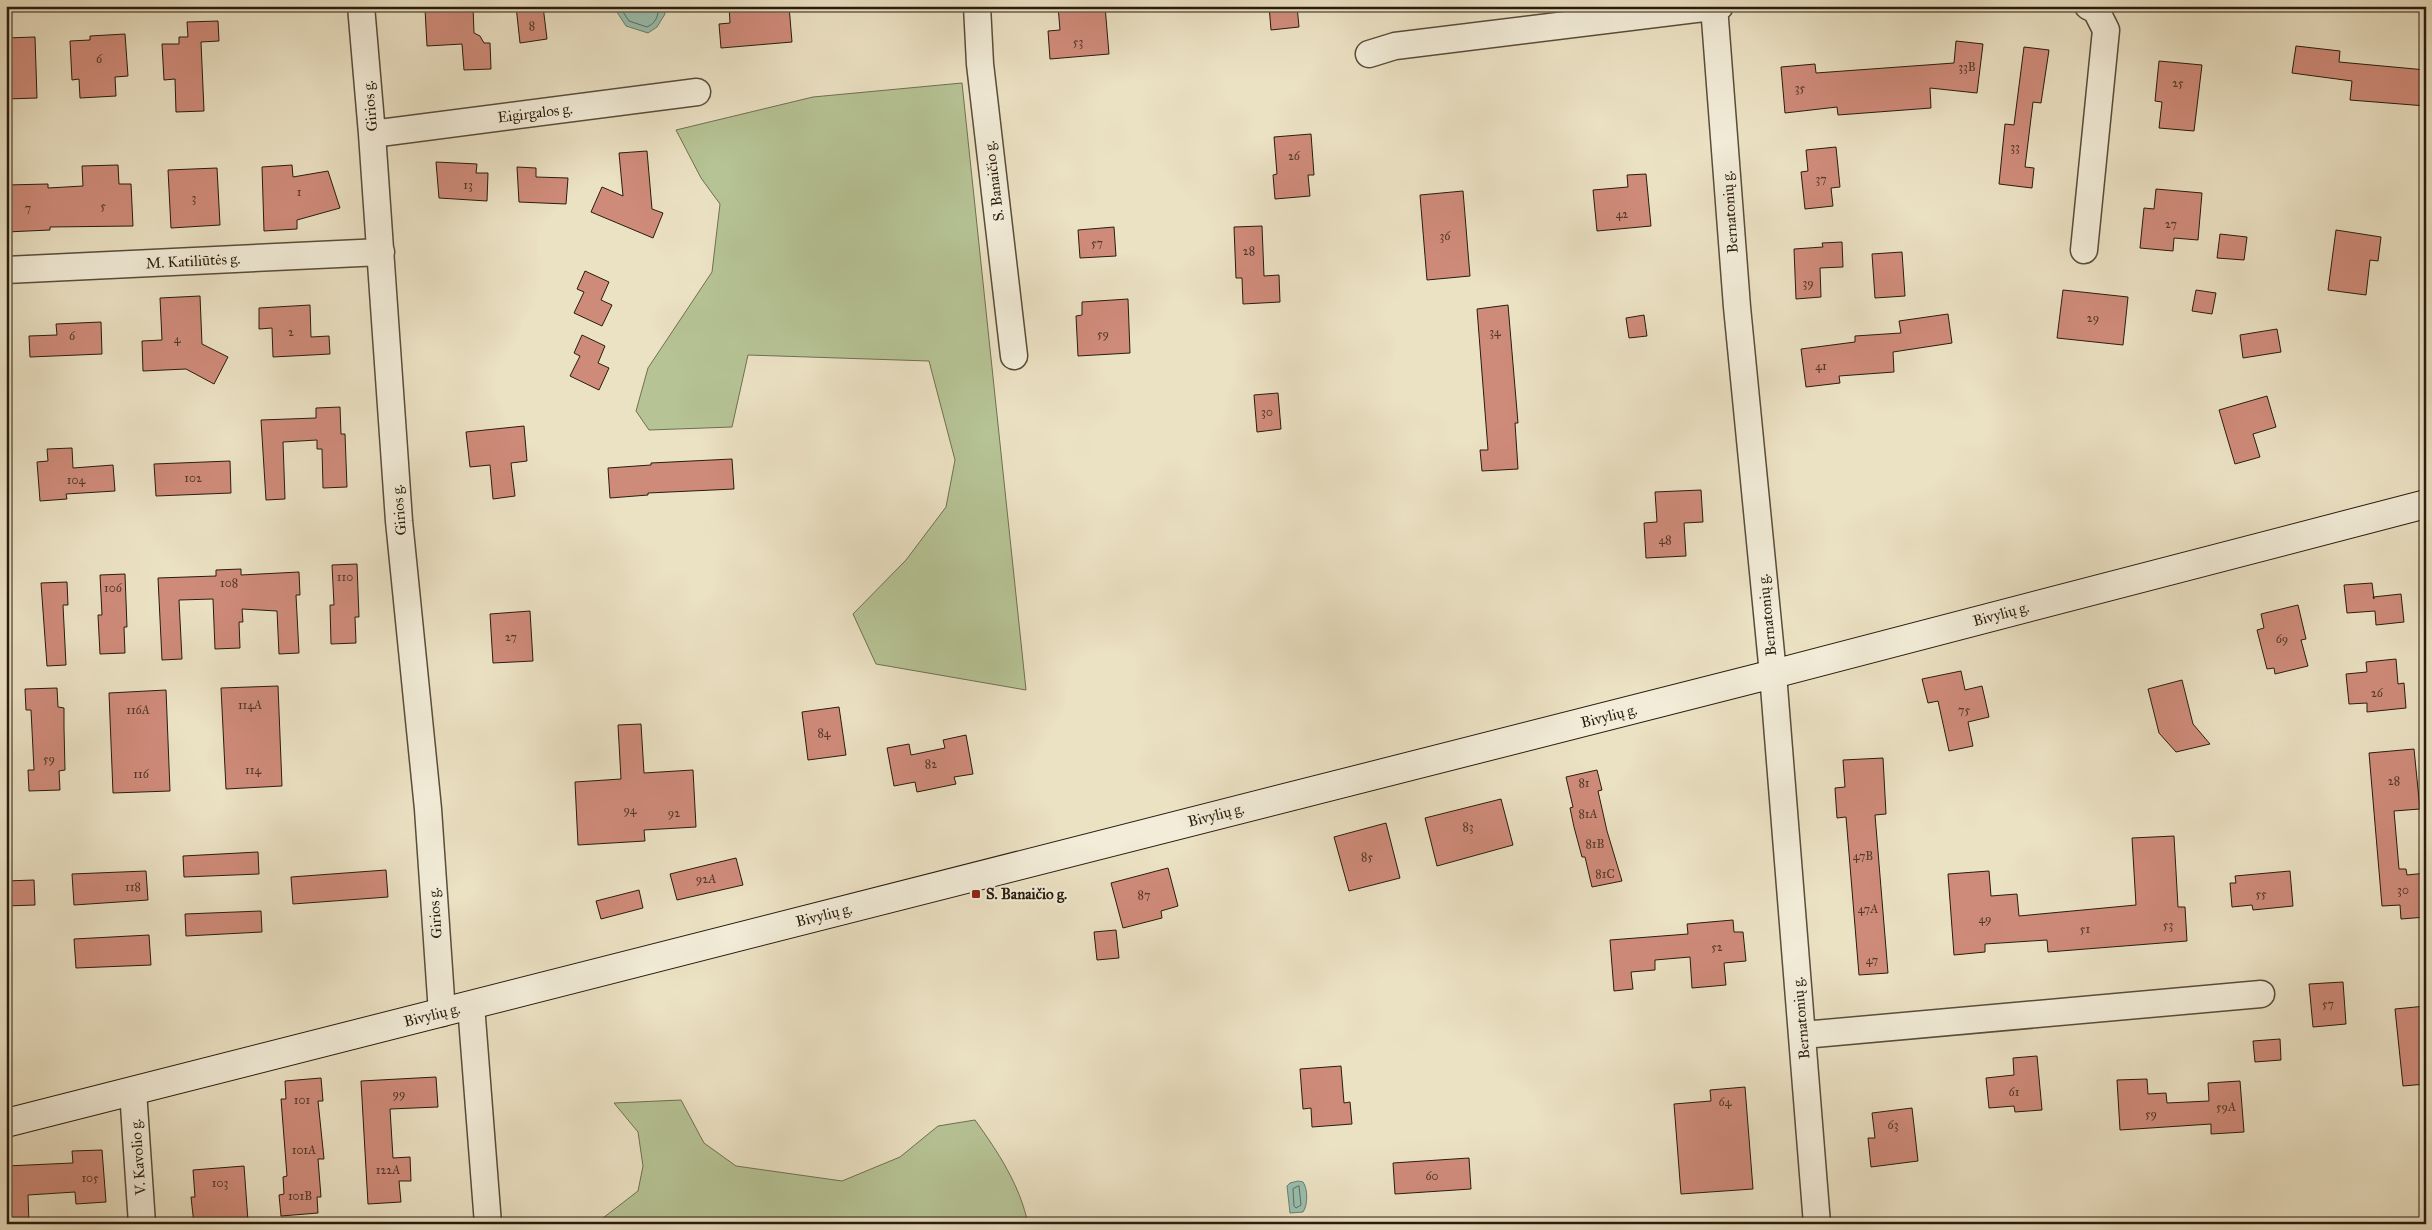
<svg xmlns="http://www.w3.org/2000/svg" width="2432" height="1230" font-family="'IM FELL Great Primer',serif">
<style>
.green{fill:#b6c395;stroke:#6f7051}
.water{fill:#99beaf;stroke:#6c7d6e}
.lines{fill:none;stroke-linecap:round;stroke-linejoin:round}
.shore{stroke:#606d5e;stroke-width:1}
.building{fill:#cf8b7a;stroke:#281c0d}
.street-casing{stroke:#594d3a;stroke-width:29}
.secondary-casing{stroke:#281c0d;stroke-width:30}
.street{stroke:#f2ecd8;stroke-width:26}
.secondary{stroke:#f2ecd8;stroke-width:28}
.poi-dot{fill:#8f2418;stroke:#f2ecd8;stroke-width:2}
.labels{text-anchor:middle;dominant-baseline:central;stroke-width:4;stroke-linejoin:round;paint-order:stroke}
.number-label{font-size:12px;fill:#523828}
.street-label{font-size:15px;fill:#281c0d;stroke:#f2ecd8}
.poi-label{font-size:15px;font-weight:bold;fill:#281c0d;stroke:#f2ecd8;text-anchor:start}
</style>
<rect width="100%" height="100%" fill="#ebe1c3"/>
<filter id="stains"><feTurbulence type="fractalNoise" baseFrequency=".004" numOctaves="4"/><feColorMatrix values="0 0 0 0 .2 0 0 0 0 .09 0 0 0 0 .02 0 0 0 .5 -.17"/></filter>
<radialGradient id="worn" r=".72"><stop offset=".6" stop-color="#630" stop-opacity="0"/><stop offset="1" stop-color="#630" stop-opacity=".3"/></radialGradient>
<!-- green -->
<path class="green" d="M 962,83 L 1026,690 L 876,664 L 853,614 L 906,560 L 946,507 L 955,460 L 929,361 L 748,355 L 732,427 L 649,430 L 636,411 L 648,368 L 712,272 L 720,204 L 701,178 L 676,130 L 813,97 Z
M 681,1100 L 704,1143 L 736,1166 L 842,1181 L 900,1157 L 938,1126 L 975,1120 C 998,1152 1020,1185 1028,1224 L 601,1224 L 603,1218 L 638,1191 L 643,1166 L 638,1132 L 614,1103 Z"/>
<!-- water -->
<path class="water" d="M 613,6 L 663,6 L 665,14 L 657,27 L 648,33 L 626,26 Z
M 1298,1181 L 1303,1182 C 1308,1189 1308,1205 1303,1212 L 1290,1213 L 1287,1186 L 1290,1183 Z"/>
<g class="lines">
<!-- shore -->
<path class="shore" d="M 619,6 L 629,21 L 647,27 C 656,23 659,16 658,6
M 1299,1186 L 1301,1205 L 1296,1208 L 1294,1206 L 1293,1189 Z"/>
</g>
<!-- building -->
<path class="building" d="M 473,6 L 474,33 L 480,36 L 484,43 L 490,43 L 491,69 L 464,70 L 462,44 L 427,46 L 425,9 Z
M 516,6 L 543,6 L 547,39 L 520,43 Z
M 729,6 L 789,6 L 792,42 L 721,48 L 719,24 L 730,23 Z
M 1058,6 L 1105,6 L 1109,54 L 1050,59 L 1048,31 L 1060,30 Z
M 1269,6 L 1297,6 L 1299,27 L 1271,30 Z
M 218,21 L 219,41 L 201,42 L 204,111 L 176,112 L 175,79 L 164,80 L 162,44 L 179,44 L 179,37 L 188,37 L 187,22 Z
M 125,34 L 128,76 L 115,77 L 116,96 L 80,98 L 79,79 L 72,80 L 70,41 L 90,40 L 90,36 Z
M 35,37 L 37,98 L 6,99 L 6,38 Z
M 1956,41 L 1983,44 L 1977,93 L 1930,88 L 1931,108 L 1838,115 L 1837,107 L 1785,113 L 1781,67 L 1815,64 L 1816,73 L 1954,63 Z
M 2296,46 L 2340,51 L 2339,62 L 2426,70 L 2426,106 L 2350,100 L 2352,81 L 2292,73 Z
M 2024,47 L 2049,50 L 2041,103 L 2033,102 L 2025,167 L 2034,168 L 2032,188 L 1999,184 L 2005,124 L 2014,125 Z
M 2159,61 L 2202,65 L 2194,131 L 2159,128 L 2162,102 L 2155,101 Z
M 1311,134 L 1314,175 L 1308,175 L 1310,196 L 1275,199 L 1273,175 L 1277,174 L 1274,137 Z
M 1836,147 L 1840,187 L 1831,188 L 1833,206 L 1805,209 L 1801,172 L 1808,171 L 1806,150 Z
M 647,151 L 652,209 L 663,213 L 653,238 L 591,212 L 602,187 L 623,196 L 619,153 Z
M 436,162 L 477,164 L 476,173 L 488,173 L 487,201 L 439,198 Z
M 118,165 L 119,184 L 131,184 L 133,226 L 50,227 L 50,230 L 6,232 L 6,185 L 48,184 L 48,188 L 83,186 L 82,166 Z
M 292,165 L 293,177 L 328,171 L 340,208 L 297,220 L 297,229 L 264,231 L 262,167 Z
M 517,167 L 536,168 L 536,177 L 568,178 L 566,204 L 519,202 Z
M 217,168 L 220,225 L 171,228 L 168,170 Z
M 1646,174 L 1651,226 L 1597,231 L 1593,190 L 1628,187 L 1627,175 Z
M 2156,189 L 2202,193 L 2198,240 L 2174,238 L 2173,251 L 2140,248 L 2144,208 L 2154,209 Z
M 1463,191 L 1470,276 L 1427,280 L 1420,195 Z
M 1262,226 L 1264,276 L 1279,275 L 1280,302 L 1243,304 L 1242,278 L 1236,278 L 1234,227 Z
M 1114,227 L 1116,256 L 1080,258 L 1078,230 Z
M 2336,230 L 2381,237 L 2378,261 L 2370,260 L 2366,295 L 2328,290 Z
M 2220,234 L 2247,237 L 2244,260 L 2217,258 Z
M 1842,242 L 1843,267 L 1820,268 L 1821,297 L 1796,299 L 1794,249 L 1823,247 L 1822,243 Z
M 1902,252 L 1905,296 L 1875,298 L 1872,254 Z
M 585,271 L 609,282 L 601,300 L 612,305 L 602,326 L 574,313 L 584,292 L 577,289 Z
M 2063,290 L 2128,297 L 2123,345 L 2057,338 Z
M 2196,290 L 2216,293 L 2212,314 L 2192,311 Z
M 200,296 L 202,344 L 228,357 L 214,384 L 186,369 L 143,371 L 142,341 L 162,340 L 160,298 Z
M 1128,299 L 1130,353 L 1078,356 L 1076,316 L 1082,315 L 1082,302 Z
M 310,305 L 311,337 L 329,336 L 330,354 L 273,357 L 272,328 L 259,329 L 259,308 Z
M 1508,305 L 1518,423 L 1515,423 L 1518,469 L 1482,471 L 1480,450 L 1488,450 L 1477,309 Z
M 1948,314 L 1952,343 L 1893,352 L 1894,372 L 1839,376 L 1840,383 L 1806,387 L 1801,349 L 1855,342 L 1855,336 L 1901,333 L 1899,321 Z
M 1644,315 L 1647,336 L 1629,338 L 1626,318 Z
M 101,322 L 102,354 L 30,357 L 29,336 L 57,335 L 56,324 Z
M 2277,329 L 2281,352 L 2243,358 L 2240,335 Z
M 582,335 L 605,346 L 598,363 L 609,368 L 599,390 L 570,376 L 580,356 L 574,353 Z
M 1278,393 L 1281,429 L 1257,432 L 1254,395 Z
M 2267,396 L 2276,427 L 2253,434 L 2260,457 L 2235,464 L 2219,410 Z
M 340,407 L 341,434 L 345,434 L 347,487 L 323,488 L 322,449 L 317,449 L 317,440 L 283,442 L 285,499 L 266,500 L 261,420 L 316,418 L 316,408 Z
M 524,426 L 527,461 L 511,463 L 515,496 L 493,499 L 490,465 L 470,467 L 466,432 Z
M 72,448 L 73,468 L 113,465 L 115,491 L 66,494 L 67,499 L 40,501 L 37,462 L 48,461 L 47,449 Z
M 732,459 L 734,489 L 648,493 L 648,495 L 610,498 L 608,468 L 651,465 L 651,463 Z
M 230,461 L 231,493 L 156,496 L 154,464 Z
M 1701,490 L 1703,522 L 1684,523 L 1686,556 L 1646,558 L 1644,523 L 1657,522 L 1655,492 Z
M 357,564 L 359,617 L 355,617 L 356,643 L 331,644 L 330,605 L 334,605 L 332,565 Z
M 241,569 L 241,575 L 299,572 L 300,595 L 296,595 L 299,653 L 279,654 L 277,611 L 242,609 L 243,622 L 239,622 L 240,648 L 215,649 L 213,599 L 179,600 L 182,659 L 162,660 L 158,578 L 216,576 L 216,570 Z
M 125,574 L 127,627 L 124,627 L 125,653 L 100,654 L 98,615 L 102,615 L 100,575 Z
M 67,582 L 68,605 L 63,605 L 66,665 L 47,666 L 41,583 Z
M 2372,583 L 2374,599 L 2373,597 L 2401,594 L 2404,622 L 2376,625 L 2375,611 L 2347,613 L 2344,585 Z
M 2298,605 L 2306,639 L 2301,640 L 2308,666 L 2275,674 L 2274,668 L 2267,669 L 2257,630 L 2264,628 L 2261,614 Z
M 530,611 L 533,661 L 493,663 L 490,614 Z
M 2396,659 L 2398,684 L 2404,683 L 2406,708 L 2367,712 L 2367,703 L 2349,704 L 2346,674 L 2367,672 L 2366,662 Z
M 1961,671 L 1965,690 L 1982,686 L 1989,717 L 1968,722 L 1973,746 L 1949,751 L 1938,701 L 1928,703 L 1922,679 Z
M 2182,680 L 2193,724 L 2210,744 L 2176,752 L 2159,733 L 2148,689 Z
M 278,686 L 282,786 L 226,789 L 221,688 Z
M 57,688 L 58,707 L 64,708 L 64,728 L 65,770 L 59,771 L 60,790 L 29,791 L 28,770 L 34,770 L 31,710 L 26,710 L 25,689 Z
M 166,690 L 170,791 L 113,793 L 109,693 Z
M 839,707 L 846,755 L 808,760 L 802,712 Z
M 641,724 L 644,773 L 693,770 L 696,827 L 644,830 L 645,841 L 578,845 L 575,782 L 621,779 L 618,725 Z
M 966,735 L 973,774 L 954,777 L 956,784 L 917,792 L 915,782 L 894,786 L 887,748 L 909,744 L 911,755 L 945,748 L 943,740 Z
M 2414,749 L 2420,809 L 2394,811 L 2399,869 L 2406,869 L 2407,875 L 2426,873 L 2426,917 L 2401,919 L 2400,905 L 2382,906 L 2369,753 Z
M 1883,758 L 1886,814 L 1875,815 L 1888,973 L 1859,975 L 1846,817 L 1837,818 L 1835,788 L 1845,787 L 1843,760 Z
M 1597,770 L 1602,790 L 1598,791 L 1607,831 L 1622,881 L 1592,887 L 1585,857 L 1582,857 L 1574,827 L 1570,808 L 1573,807 L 1566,777 Z
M 1501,799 L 1513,845 L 1437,866 L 1425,818 Z
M 1386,823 L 1400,878 L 1349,891 L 1334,837 Z
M 2174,836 L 2178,907 L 2185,907 L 2187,941 L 2048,952 L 2047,940 L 1985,944 L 1985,952 L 1954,955 L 1948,874 L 1989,871 L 1991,896 L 2017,894 L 2019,916 L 2136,905 L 2132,838 Z
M 258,852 L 259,874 L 184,877 L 183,856 Z
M 736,858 L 743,885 L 677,900 L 670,874 Z
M 1168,868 L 1178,906 L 1161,911 L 1162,918 L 1123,928 L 1111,883 Z
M 386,870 L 388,897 L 293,904 L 291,877 Z
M 146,871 L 148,900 L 74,905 L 72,874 Z
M 2290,871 L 2293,906 L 2253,910 L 2252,905 L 2232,907 L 2230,883 L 2236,883 L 2235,876 Z
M 34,880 L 35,905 L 6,906 L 6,881 Z
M 639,890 L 643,908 L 601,919 L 596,901 Z
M 261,911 L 262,932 L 186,936 L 185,914 Z
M 1733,920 L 1734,932 L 1743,932 L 1746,961 L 1724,963 L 1726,985 L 1692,988 L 1690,957 L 1655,960 L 1655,970 L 1631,972 L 1633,989 L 1614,991 L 1610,940 L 1688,934 L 1687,924 Z
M 1116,930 L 1119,958 L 1097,960 L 1094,932 Z
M 149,935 L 151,965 L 76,968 L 74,939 Z
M 2343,982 L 2346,1024 L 2313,1027 L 2309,984 Z
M 2426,1006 L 2426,1084 L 2403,1086 L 2395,1009 Z
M 2280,1039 L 2281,1060 L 2255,1062 L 2253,1041 Z
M 2037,1056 L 2042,1110 L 2015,1112 L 2014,1106 L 1989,1108 L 1986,1078 L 2014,1075 L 2013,1058 Z
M 1341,1066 L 1344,1103 L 1350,1102 L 1352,1124 L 1312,1127 L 1311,1108 L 1303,1109 L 1300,1069 Z
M 436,1077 L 438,1107 L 390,1109 L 393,1158 L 410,1157 L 411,1181 L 399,1181 L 401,1202 L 368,1204 L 361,1081 Z
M 321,1078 L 323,1101 L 318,1101 L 324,1159 L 318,1159 L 321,1197 L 317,1197 L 318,1213 L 281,1216 L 279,1195 L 284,1194 L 283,1177 L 287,1176 L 281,1099 L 286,1099 L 285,1081 Z
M 2147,1079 L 2148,1094 L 2166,1093 L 2167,1103 L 2209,1101 L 2208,1083 L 2240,1081 L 2244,1132 L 2211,1134 L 2211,1124 L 2120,1130 L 2117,1080 Z
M 1745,1087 L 1753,1189 L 1681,1194 L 1674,1104 L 1711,1101 L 1710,1090 Z
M 1912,1108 L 1918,1161 L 1871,1167 L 1868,1138 L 1875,1138 L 1872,1113 Z
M 102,1150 L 106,1202 L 76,1204 L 75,1192 L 28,1195 L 29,1224 L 6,1224 L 6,1166 L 73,1163 L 72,1151 Z
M 1469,1158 L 1471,1189 L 1395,1194 L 1393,1163 Z
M 244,1166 L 248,1221 L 194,1224 L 191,1197 L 195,1197 L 193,1170 Z"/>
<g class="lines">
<defs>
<path id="street" d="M 361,6 L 372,134 L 399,521 L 428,809 L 442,1013
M 977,6 L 980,64 L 1014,356
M 1714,6 L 1737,307 L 1773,674 L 1817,1224
M 1369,54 L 1395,46 L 1720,6
M 372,134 L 697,92
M 2084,250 L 2106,30 L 2096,10 L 2088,6
M 6,270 L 381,252
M 471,1005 L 488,1224
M 1803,1035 L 2261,994
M 133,1091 L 142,1224"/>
<path id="secondary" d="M 6,1123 L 1773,674 L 2426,504"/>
</defs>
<!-- street casing -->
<use href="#street" class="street-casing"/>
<!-- secondary casing -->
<use href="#secondary" class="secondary-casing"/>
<!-- street -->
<use href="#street" class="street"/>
<!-- secondary -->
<use href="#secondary" class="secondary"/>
</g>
<!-- markers -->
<rect class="poi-dot" x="971" y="889" width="10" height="10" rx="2.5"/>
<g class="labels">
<!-- number labels -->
<g class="number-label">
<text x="532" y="26">8</text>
<text x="1078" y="42">53</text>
<text x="99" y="59">6</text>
<text x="1967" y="67">33B</text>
<text x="2178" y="83">25</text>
<text x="1800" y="88">35</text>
<text x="2015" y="147">33</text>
<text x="1294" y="156">26</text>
<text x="1821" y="179">37</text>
<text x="468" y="185">13</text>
<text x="299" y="192">1</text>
<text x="194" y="198">3</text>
<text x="103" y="206">5</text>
<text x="28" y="208">7</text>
<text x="1622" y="214">42</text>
<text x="2171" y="224">27</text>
<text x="1445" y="236">36</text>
<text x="1097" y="243">57</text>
<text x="1249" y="251">28</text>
<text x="1808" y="283">39</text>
<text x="2093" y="318">29</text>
<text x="291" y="332">2</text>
<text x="1495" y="332">34</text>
<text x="1103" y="334">59</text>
<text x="72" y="336">6</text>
<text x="177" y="339">4</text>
<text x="1821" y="366">41</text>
<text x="1267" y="412">30</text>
<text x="193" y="478">102</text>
<text x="76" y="480">104</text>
<text x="1665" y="540">48</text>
<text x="345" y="577">110</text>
<text x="229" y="583">108</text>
<text x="113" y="588">106</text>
<text x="511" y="637">27</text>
<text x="2282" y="639">69</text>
<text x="2377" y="693">26</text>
<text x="250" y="705">114A</text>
<text x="138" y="710">116A</text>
<text x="1964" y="710">75</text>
<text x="824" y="733">84</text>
<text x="49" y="759">59</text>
<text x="931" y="764">82</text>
<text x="253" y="770">114</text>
<text x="141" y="774">116</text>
<text x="2394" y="781">28</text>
<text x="1584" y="783">81</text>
<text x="630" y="810">94</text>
<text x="674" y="813">92</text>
<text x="1588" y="814">81A</text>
<text x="1468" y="827">83</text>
<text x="1595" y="844">81B</text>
<text x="1863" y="856">47B</text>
<text x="1367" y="857">85</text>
<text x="1605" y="874">81C</text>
<text x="706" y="879">92A</text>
<text x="133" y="887">118</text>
<text x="2403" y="890">30</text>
<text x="2261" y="894">55</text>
<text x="1144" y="895">87</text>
<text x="1868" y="909">47A</text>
<text x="1985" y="919">49</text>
<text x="2168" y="925">53</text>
<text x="2085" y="929">51</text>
<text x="1717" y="947">52</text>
<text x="1872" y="960">47</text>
<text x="2328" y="1004">57</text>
<text x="2014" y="1092">61</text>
<text x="399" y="1094">99</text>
<text x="302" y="1100">101</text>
<text x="1725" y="1102">64</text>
<text x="2226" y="1107">59A</text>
<text x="2151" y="1114">59</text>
<text x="1893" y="1125">63</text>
<text x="304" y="1150">101A</text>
<text x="388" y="1170">122A</text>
<text x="1432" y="1176">60</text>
<text x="90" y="1178">105</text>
<text x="220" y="1183">103</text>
<text x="300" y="1196">101B</text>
</g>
<!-- street labels -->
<g class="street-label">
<text transform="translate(370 106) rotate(-95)">Girios g.</text>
<text transform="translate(535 113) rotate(-7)">Eigirgalos g.</text>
<text transform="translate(994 181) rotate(-97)">S. Banaičio g.</text>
<text transform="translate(1730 212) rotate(-94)">Bernatonių g.</text>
<text transform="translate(193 261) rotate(-3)">M. Katiliūtės g.</text>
<text transform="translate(399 510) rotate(-95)">Girios g.</text>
<text transform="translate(2001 614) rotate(-15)">Bivylių g.</text>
<text transform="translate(1767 615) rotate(-96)">Bernatonių g.</text>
<text transform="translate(1609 716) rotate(-14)">Bivylių g.</text>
<text transform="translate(1216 815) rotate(-14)">Bivylių g.</text>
<text transform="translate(435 913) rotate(-94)">Girios g.</text>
<text transform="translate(824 915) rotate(-14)">Bivylių g.</text>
<text transform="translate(432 1015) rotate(-14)">Bivylių g.</text>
<text transform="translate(1801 1018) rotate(-95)">Bernatonių g.</text>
<text transform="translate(138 1157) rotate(-94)">V. Kavolio g.</text>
</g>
<!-- poi labels -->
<g class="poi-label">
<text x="986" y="894">S. Banaičio g.</text>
</g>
</g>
<!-- margin -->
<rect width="2432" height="1230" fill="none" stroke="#ebe1c3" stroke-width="25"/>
<rect x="8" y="8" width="2417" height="1215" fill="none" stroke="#281c0d" stroke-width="2.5"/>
<rect x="12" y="12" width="2407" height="1205" fill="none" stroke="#281c0d"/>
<rect width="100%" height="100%" filter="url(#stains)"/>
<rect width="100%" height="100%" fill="url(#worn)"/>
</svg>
